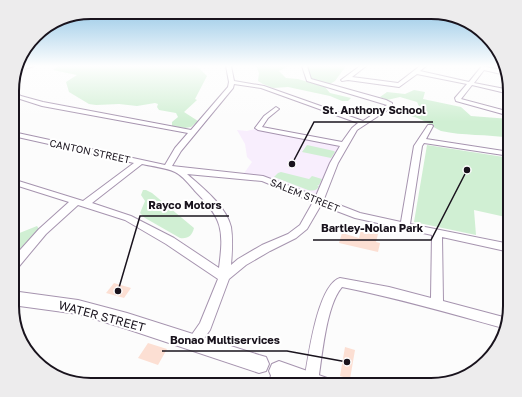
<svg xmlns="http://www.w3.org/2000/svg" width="522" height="397" font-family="'Golos Text',sans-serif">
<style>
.built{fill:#f8eefd}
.green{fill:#d0efd3}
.building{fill:#fcdfd3}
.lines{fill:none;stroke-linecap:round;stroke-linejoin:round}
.minor-casing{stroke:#a694af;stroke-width:2}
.highway-casing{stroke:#a694af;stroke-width:2}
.minor{fill:#fff;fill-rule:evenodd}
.highway{fill:#fff;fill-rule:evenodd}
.labels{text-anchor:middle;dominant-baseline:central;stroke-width:4;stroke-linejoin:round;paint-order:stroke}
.street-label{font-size:10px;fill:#19131d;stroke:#fff}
.near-street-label{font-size:12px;fill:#19131d;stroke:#fff}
.rim{fill:none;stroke:#19131d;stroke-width:2}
.leader{fill:none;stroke:#19131d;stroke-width:1.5}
.callout-dot{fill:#19131d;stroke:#fff;stroke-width:1.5}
.callout-label{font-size:11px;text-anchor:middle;font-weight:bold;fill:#19131d;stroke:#fff;stroke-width:4;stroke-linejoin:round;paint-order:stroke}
</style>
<rect width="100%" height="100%" fill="#fcfcfc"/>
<!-- built -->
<path class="built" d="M 258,128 L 344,145 L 319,200 L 269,181 L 242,176 L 252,162 L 247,157 L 245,144 L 237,130 L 247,131 Z"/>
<!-- green -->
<path class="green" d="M 58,66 L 196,66 L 199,68 L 207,76 L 195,99 L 197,100 L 184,112 L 198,121 L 191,127 L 185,128 L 172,126 L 172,122 L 178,117 L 176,113 L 159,110 L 157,107 L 158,104 L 155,103 L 137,106 L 119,104 L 96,105 L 89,104 L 69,92 L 66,82 L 77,75 L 53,70 Z
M 256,66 L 289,66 L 279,71 L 286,78 L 298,79 L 325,87 L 330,93 L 351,98 L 348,101 L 342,101 L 330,96 L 288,87 L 273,88 L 263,84 L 258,81 L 259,73 Z
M 308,66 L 346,66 L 335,81 L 330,84 L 312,80 L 306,67 Z
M 414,90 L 425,92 L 423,99 L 461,107 L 471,116 L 510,119 L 510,138 C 487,134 463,136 441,131 C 436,129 433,126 428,123 C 418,117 404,114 392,111 L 397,109 L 416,112 L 420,108 L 417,102 L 400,97 L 387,100 L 380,97 L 387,92 L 405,94 Z
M 307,145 L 334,151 L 335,152 L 331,158 L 302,152 Z
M 427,145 L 510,158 L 510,218 L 474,210 L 476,235 L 414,222 Z
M 281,172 L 309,179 L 312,176 L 322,179 L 319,185 L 317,186 L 319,186 C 317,191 313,191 308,190 L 274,177 L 278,173 Z
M 143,190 L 146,190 L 152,193 L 194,228 C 192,236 188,239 180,238 L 145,218 L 140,213 L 145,201 L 141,195 Z
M 37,226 L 39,229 L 18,251 L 12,255 L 12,236 Z"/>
<!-- building -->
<path class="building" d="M 367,225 L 375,227 L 374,229 L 379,230 L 376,242 L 380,243 L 378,252 L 339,243 L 342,233 L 359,238 L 362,226 L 366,227 Z
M 114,283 L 131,288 L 124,298 L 106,293 Z
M 148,343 L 167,349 L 158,365 L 138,358 Z
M 345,347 L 355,350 L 350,379 L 340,376 Z"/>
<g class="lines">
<defs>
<path id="minor" d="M 26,66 L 34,66 L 15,72 L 16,69 Z
M 226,66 L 231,66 L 234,81 L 264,86 L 363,121 L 387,105 L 307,81 L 302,66 L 307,66 L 311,79 L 386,100 L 392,103 L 392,107 L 357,130 L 338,163 L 324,199 L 360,213 L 401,222 L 414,146 L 428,125 L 432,125 L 433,126 L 426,139 L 510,152 L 510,156 L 424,143 L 422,146 L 410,224 L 510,244 L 510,252 L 442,237 L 443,301 L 507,318 L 503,328 C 449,313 397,298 342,287 C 326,305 322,357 318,382 L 317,385 L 305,385 L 304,382 C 308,360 317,285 340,278 L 389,287 L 431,298 L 432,235 L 355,218 L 321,205 L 307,229 L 296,238 L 270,251 L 246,265 L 229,279 L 210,330 L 198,347 L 193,349 L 188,347 L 186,343 L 200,323 L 218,279 L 166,244 L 125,220 L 78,205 L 46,234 L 16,270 L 12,271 L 12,259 L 39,229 L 69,202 L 12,184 L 12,179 L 83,201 L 134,163 L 13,136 L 13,132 L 165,165 L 175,148 L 188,133 L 42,106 L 17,98 L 13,95 L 13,91 L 21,96 L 43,102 L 191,130 L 228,87 L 229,82 ZM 234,84 L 261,88 L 358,123 L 352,128 L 342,142 L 262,127 L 268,118 L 279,109 L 276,107 L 264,116 L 255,128 L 258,130 L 340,146 L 330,163 L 316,196 L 263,176 L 172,166 L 181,151 L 233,88 ZM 142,164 C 151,166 167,168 175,172 C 182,175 190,185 195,191 C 223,219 224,230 219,268 L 174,238 L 131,216 L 92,203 ZM 187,174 L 262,181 L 313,202 L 300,225 L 288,234 L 262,245 L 238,259 L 231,265 C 232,253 233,240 231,227 C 226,206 203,188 187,174 Z
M 360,66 L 366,66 L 352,77 L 398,83 L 420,66 L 426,66 L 420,71 L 469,82 L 482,66 L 506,71 L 506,75 L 484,70 L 474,83 L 510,90 L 510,94 L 472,85 L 461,99 L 510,112 L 510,116 L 456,101 L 455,98 L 467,84 L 417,74 L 399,87 L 348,80 L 342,81 L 341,80 Z
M 279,364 L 284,366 L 286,371 L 282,385 L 268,385 L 274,366 Z"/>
<path id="highway" d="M 12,291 L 78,300 L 127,313 L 259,355 L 266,357 L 269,364 L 266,371 L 259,373 L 127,329 L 78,314 L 12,305 Z
M 279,361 L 327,378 L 331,385 L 291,385 L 272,378 L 269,371 L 272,364 Z"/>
</defs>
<!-- minor casing -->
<use href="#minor" class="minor-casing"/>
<!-- highway casing -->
<use href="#highway" class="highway-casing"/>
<!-- minor -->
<use href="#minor" class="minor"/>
<!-- highway -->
<use href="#highway" class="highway"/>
</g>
<!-- sky -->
<linearGradient id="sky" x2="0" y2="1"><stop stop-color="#8bc2e4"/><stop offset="0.54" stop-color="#fefefe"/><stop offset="1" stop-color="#fefefe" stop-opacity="0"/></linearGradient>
<rect width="522" height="122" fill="url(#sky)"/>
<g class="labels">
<!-- street labels -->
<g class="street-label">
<text transform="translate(90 151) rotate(12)">CANTON STREET</text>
<text transform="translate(305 195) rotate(22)">SALEM STREET</text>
</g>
<!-- near-street labels -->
<g class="near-street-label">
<text transform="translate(102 316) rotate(15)">WATER STREET</text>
</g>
</g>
<!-- crop -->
<path d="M0 0H522V397H0ZM91 19H431A72 72 0 0 1 503 91V306A72 72 0 0 1 431 378H91A72 72 0 0 1 19 306V91A72 72 0 0 1 91 19Z" fill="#edeced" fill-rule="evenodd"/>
<path class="rim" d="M91 19H431A72 72 0 0 1 503 91V306A72 72 0 0 1 431 378H91A72 72 0 0 1 19 306V91A72 72 0 0 1 91 19Z"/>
<!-- callouts -->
<path class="leader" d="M292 164L314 122H433M118 291L140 216H229M467 170L431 240H313M347 362L287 351H162"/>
<g class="callout-dot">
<circle cx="292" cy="164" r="4"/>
<circle cx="118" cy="291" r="4"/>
<circle cx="467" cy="170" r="4"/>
<circle cx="347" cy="362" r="4"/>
</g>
<g class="callout-label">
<text x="374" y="114">St. Anthony School</text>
<text x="185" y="209">Rayco Motors</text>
<text x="372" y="232">Bartley-Nolan Park</text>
<text x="225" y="344">Bonao Multiservices</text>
</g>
</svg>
